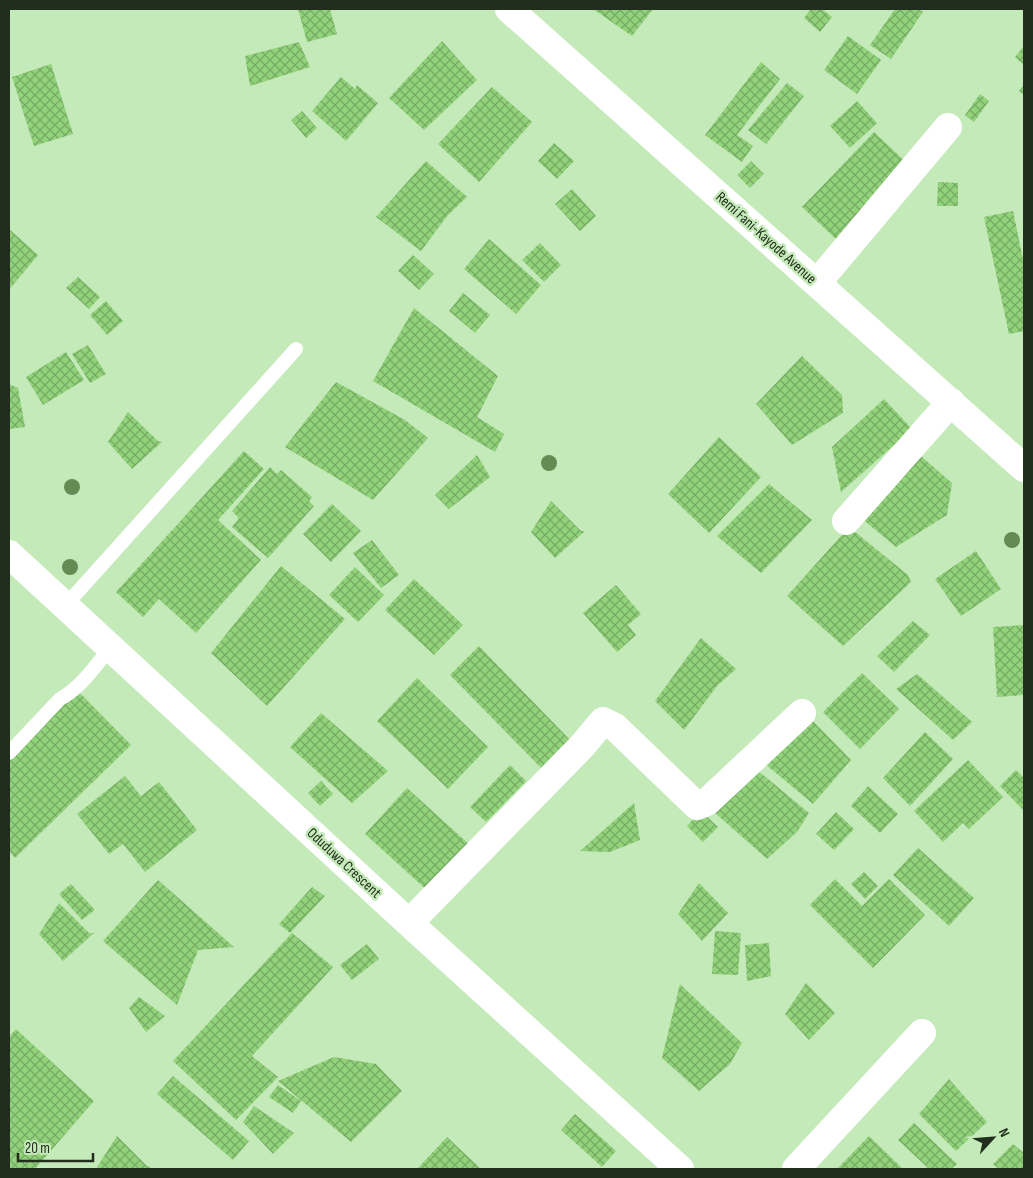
<svg xmlns="http://www.w3.org/2000/svg" width="1033" height="1178" font-family="'Sofia Sans Condensed',sans-serif">
<style>
.building{fill:url(#building-cross-hatch)}
.lines{fill:none;stroke-linecap:round;stroke-linejoin:round}
.service{stroke:#fff;stroke-width:14}
.minor{stroke:#fff;stroke-width:28}
.tree{fill:#648b54}
.labels{text-anchor:middle;dominant-baseline:central;stroke-width:5;stroke-linejoin:round;paint-order:stroke}
.street-label{font-size:15px;fill:#212e1c;stroke:#c5eaba}
</style>
<defs>
<pattern id="building-cross-hatch" width="8" height="8" patternUnits="userSpaceOnUse" patternTransform="scale(1.25)"><rect width="8" height="8" fill="#91d27b"/><path d="M0 0l8 8M0 8l8-8" fill="none" stroke="#76ab64"/></pattern>
</defs>
<rect width="100%" height="100%" fill="#c5eaba"/>
<!-- building -->
<path class="building" d="M 298,9 L 330,9 L 337,34 L 307,42 Z
M 593,9 L 653,9 L 632,36 Z
M 811,9 L 822,9 L 832,17 L 820,32 L 804,18 Z
M 895,9 L 918,9 L 923,12 L 891,59 L 870,45 Z
M 848,36 L 881,60 L 857,94 L 824,70 Z
M 442,41 L 477,80 L 424,130 L 389,98 Z
M 299,42 L 310,67 L 250,86 L 245,56 Z
M 1024,46 L 1024,65 L 1015,57 Z
M 761,62 L 780,79 L 737,135 L 753,146 L 742,162 L 705,135 Z
M 51,64 L 73,134 L 34,146 L 12,77 Z
M 341,77 L 355,89 L 357,85 L 378,103 L 346,141 L 312,111 Z
M 787,83 L 804,96 L 766,144 L 748,130 Z
M 1024,85 L 1024,95 L 1019,91 Z
M 492,87 L 532,122 L 479,182 L 438,144 Z
M 980,94 L 989,101 L 974,122 L 965,115 Z
M 857,101 L 877,123 L 850,148 L 830,126 Z
M 302,111 L 317,128 L 306,138 L 291,120 Z
M 874,132 L 910,166 L 838,241 L 802,207 Z
M 554,143 L 574,161 L 557,179 L 538,161 Z
M 426,161 L 467,197 L 448,215 L 421,251 L 376,217 Z
M 751,161 L 764,174 L 750,188 L 737,175 Z
M 938,182 L 958,183 L 958,206 L 937,206 Z
M 572,189 L 596,216 L 580,231 L 555,204 Z
M 1013,211 L 1024,264 L 1024,331 L 1009,334 L 984,217 Z
M 9,229 L 38,255 L 9,290 Z
M 489,239 L 541,285 L 516,314 L 464,269 Z
M 540,243 L 561,265 L 544,282 L 522,260 Z
M 413,255 L 434,274 L 419,290 L 398,271 Z
M 78,277 L 100,297 L 89,309 L 66,288 Z
M 463,293 L 490,315 L 475,333 L 449,311 Z
M 106,301 L 123,321 L 107,335 L 90,315 Z
M 414,308 L 498,376 L 477,417 L 504,434 L 495,452 L 373,381 Z
M 88,345 L 106,374 L 90,383 L 72,354 Z
M 66,352 L 84,380 L 43,405 L 26,377 Z
M 802,356 L 842,395 L 843,413 L 792,445 L 756,404 Z
M 336,382 L 405,420 L 428,438 L 373,500 L 285,447 Z
M 9,384 L 18,388 L 25,427 L 9,429 Z
M 884,399 L 912,429 L 841,492 L 832,447 Z
M 128,412 L 158,441 L 162,442 L 132,469 L 108,442 Z
M 719,437 L 761,477 L 709,533 L 668,494 Z
M 244,451 L 264,469 L 218,520 L 261,560 L 196,633 L 159,599 L 143,617 L 116,592 Z
M 915,451 L 952,483 L 947,515 L 896,547 L 855,513 Z
M 477,455 L 490,477 L 449,509 L 435,495 Z
M 270,467 L 277,474 L 281,470 L 312,497 L 309,501 L 314,506 L 268,558 L 232,527 L 239,518 L 232,511 Z
M 769,484 L 812,520 L 761,573 L 717,536 Z
M 551,501 L 581,531 L 585,531 L 555,558 L 531,532 Z
M 332,504 L 361,531 L 331,562 L 303,534 Z
M 849,527 L 908,575 L 911,582 L 843,646 L 787,596 Z
M 372,540 L 399,575 L 381,588 L 353,553 Z
M 976,551 L 1001,589 L 961,616 L 935,579 Z
M 281,566 L 345,619 L 267,706 L 211,653 Z
M 355,567 L 384,595 L 358,622 L 329,595 Z
M 414,579 L 463,625 L 434,655 L 385,610 Z
M 616,585 L 641,614 L 628,625 L 636,635 L 617,652 L 583,613 Z
M 913,621 L 930,635 L 894,672 L 877,656 Z
M 1024,625 L 1024,695 L 997,697 L 993,627 Z
M 701,638 L 736,669 L 717,686 L 684,730 L 655,701 Z
M 479,646 L 573,743 L 544,771 L 450,675 Z
M 862,673 L 899,709 L 860,749 L 823,712 Z
M 917,674 L 972,722 L 953,740 L 896,689 Z
M 417,678 L 488,747 L 448,789 L 377,721 Z
M 77,690 L 131,745 L 15,858 L 9,851 L 9,756 Z
M 321,713 L 388,771 L 352,803 L 290,747 Z
M 809,717 L 851,760 L 813,804 L 764,763 Z
M 925,732 L 953,759 L 910,806 L 883,778 Z
M 968,760 L 1003,797 L 969,829 L 963,823 L 943,842 L 914,811 Z
M 510,765 L 526,781 L 486,822 L 470,807 Z
M 756,769 L 809,813 L 797,832 L 767,859 L 714,812 Z
M 1016,770 L 1024,778 L 1024,811 L 1000,786 Z
M 125,776 L 141,796 L 159,782 L 197,830 L 145,872 L 123,844 L 109,854 L 77,814 Z
M 321,781 L 333,794 L 320,806 L 308,793 Z
M 868,786 L 898,814 L 880,833 L 851,806 Z
M 407,788 L 471,846 L 429,892 L 365,834 Z
M 634,803 L 640,840 L 610,852 L 580,851 Z
M 701,811 L 718,827 L 703,842 L 687,826 Z
M 836,812 L 854,829 L 834,850 L 816,834 Z
M 918,848 L 974,898 L 949,926 L 893,875 Z
M 864,872 L 878,886 L 865,899 L 851,884 Z
M 835,879 L 862,906 L 889,879 L 925,915 L 873,968 L 810,905 Z
M 158,880 L 234,947 L 198,950 L 177,1005 L 103,941 Z
M 699,883 L 728,913 L 702,941 L 678,914 Z
M 71,884 L 95,910 L 82,920 L 59,894 Z
M 312,887 L 325,896 L 290,933 L 279,924 Z
M 59,903 L 89,933 L 94,933 L 63,961 L 39,934 Z
M 715,931 L 741,933 L 738,975 L 712,974 Z
M 292,933 L 333,967 L 252,1056 L 278,1077 L 236,1120 L 173,1061 Z
M 769,943 L 771,976 L 747,981 L 745,945 Z
M 367,944 L 379,959 L 352,980 L 340,965 Z
M 806,983 L 835,1013 L 809,1040 L 785,1014 Z
M 680,984 L 742,1043 L 730,1064 L 699,1091 L 662,1058 Z
M 139,997 L 165,1016 L 146,1032 L 129,1008 Z
M 16,1029 L 94,1101 L 35,1169 L 11,1169 L 9,1167 L 9,1037 Z
M 334,1057 L 376,1064 L 402,1091 L 351,1142 L 278,1081 Z
M 173,1076 L 249,1141 L 233,1160 L 157,1094 Z
M 949,1079 L 987,1122 L 956,1151 L 919,1114 Z
M 278,1085 L 301,1101 L 293,1113 L 269,1097 Z
M 254,1106 L 294,1133 L 273,1154 L 243,1122 Z
M 575,1114 L 616,1151 L 602,1167 L 561,1130 Z
M 914,1123 L 957,1164 L 951,1169 L 929,1169 L 898,1140 Z
M 117,1136 L 147,1166 L 151,1167 L 148,1169 L 99,1169 L 97,1167 Z
M 869,1136 L 903,1169 L 837,1169 Z
M 447,1137 L 481,1169 L 417,1169 Z
M 1013,1144 L 1024,1153 L 1024,1169 L 999,1169 L 993,1164 Z"/>
<g class="lines">
<!-- service -->
<path class="service" d="M 65,606 L 296,349
M 9,753 L 60,699 C 81,688 96,665 111,647"/>
<!-- minor -->
<path class="minor" d="M 509,9 L 1024,468
M 817,283 L 948,127
M 846,521 L 951,402
M 9,554 L 409,923 L 680,1169
M 409,923 L 582,746 L 603,721 L 615,727 L 697,806 L 707,802 L 802,713
M 796,1169 L 922,1033"/>
</g>
<!-- trees -->
<g class="tree">
<circle cx="549" cy="463" r="8"/>
<circle cx="72" cy="487" r="8"/>
<circle cx="1012" cy="540" r="8"/>
<circle cx="70" cy="567" r="8"/>
</g>
<g class="labels">
<!-- street labels -->
<g class="street-label">
<text transform="translate(766 238) rotate(42)">Remi Fani-Kayode Avenue</text>
<text transform="translate(344 863) rotate(43)">Oduduwa Crescent</text>
</g>
</g>
<!-- border -->
<rect width="1033" height="1178" fill="none" stroke="#212e1c" stroke-width="20"/>
<!-- north arrow -->
<g transform="translate(993 1138) rotate(64)" stroke="#c5eaba" stroke-width="4" paint-order="stroke">
<path d="M0-4L9 19L0 12L-9 19Z" fill="#212e1c"/>
<text y="-8" font-size="14" font-weight="bold" text-anchor="middle" fill="#212e1c">N</text>
</g>
<!-- scale -->
<path d="M18 1153v8h75v-8" fill="none" stroke="#212e1c" stroke-width="2.5"/>
<text x="25" y="1153" font-size="15" fill="#212e1c" stroke="#c5eaba" stroke-width="4" paint-order="stroke">20 m</text>
</svg>
